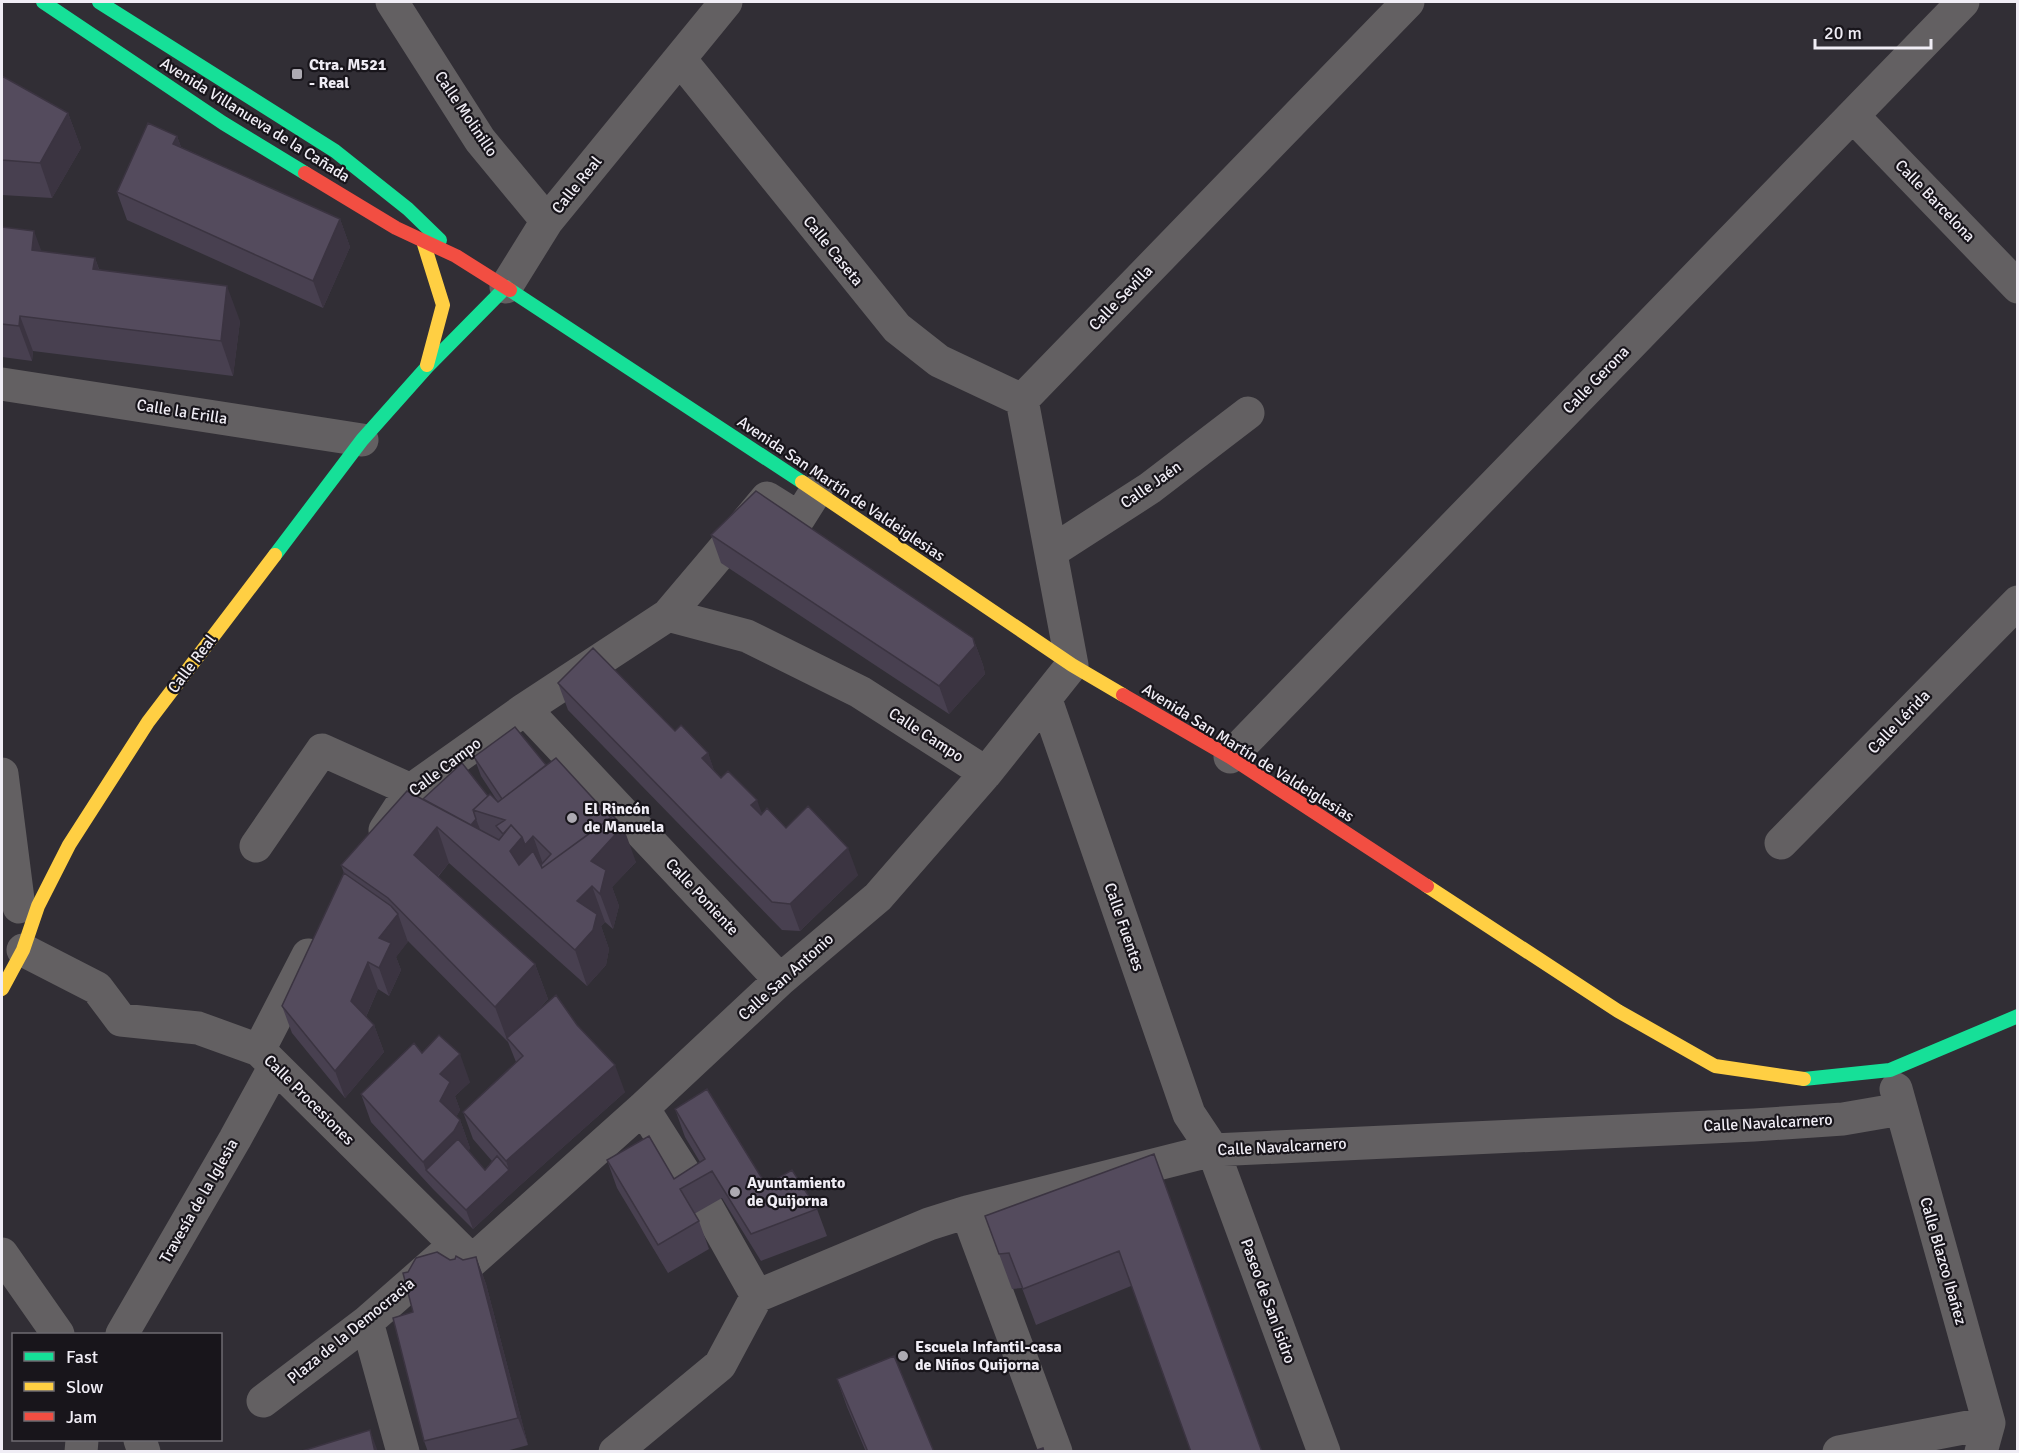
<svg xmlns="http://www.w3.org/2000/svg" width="2019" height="1453" font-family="Signika,sans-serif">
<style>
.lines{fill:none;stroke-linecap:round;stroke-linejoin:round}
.street{stroke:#636062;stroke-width:33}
.fast{stroke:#16e098;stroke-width:14}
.slow{stroke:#ffcf43;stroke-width:14}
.jam{stroke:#f24e42;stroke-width:14}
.wall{fill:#484050}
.shaded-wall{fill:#3b3441}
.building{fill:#544b5d;stroke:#3b3441;stroke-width:1.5}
.poi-dot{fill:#adaab2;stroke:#18151b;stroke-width:2}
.labels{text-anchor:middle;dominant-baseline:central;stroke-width:4.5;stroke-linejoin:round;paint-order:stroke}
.poi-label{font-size:16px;font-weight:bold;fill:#f0edf5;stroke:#18151b;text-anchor:start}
.street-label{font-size:16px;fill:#f0edf5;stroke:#18151b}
</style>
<rect width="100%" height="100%" fill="#312e35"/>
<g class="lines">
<!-- street -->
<path class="street" d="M 392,2 L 480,140 L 547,221
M 680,59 L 897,328 L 939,361 L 1022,400
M 1853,116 L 2018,287
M 506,287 L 547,221 L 726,2
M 2,384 L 362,440
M 1051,552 L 1150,488 L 1248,413
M 668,615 L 767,498 L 799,518 L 816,491
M 1046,700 L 1189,1114 L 1213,1150 L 1324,1452
M 525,709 L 780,980
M 1230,757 L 1963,2
M 2,774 L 19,907
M 385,830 L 411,790 L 525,709 L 668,615 L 747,636 L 860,692 L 986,773
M 1781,843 L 2018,602
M 256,846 L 322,750 L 411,790
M 23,950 L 97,988 L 121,1020 L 198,1028 L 259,1050 L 472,1261
M 259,1050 L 308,955
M 1896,1089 L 1989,1423 L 1981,1452
M 643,1108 L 699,1196
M 707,1207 L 757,1296
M 967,1212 L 1056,1452
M 2,1254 L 58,1334
M 472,1261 L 643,1108 L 780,980 L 878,897 L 986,773 L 1072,665 L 1022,400 L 1408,2
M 367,1322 L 403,1452
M 122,1334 L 235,1139 L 275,1066
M 263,1401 L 367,1322 L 441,1257
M 140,1440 L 144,1452
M 81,1452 L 82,1440
M 615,1452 L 720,1365 L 757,1296 L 929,1224 L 967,1212 L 1213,1150 L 1754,1125 L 1843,1119 L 1901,1109
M 1839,1452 L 1989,1423"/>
<!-- fast -->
<path class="fast" d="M 43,2 L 223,123 L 305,173
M 99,2 L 335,151 L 408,209 L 440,240
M 510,290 L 802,482
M 275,555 L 362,440 L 427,367 L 506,287
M 1804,1079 L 1890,1070 L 2018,1016"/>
<!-- slow -->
<path class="slow" d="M 423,241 L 443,305 L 427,365
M 802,482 L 1072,665 L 1123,695
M 1427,886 L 1618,1011 L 1715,1066 L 1804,1079
M 2,989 L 23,950 L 38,906 L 69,845 L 148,722 L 275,555"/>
<!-- jam -->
<path class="jam" d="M 305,173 L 396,228 L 456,256 L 510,290
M 1123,695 L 1230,757 L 1427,886"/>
</g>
<!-- wall -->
<path class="wall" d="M 2,76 L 68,113 L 81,148 L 52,198 L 2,195 Z
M 177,136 L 181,147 L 340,219 L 350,247 L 323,308 L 127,220 L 117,192 Z
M 2,227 L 42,252 L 95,258 L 99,269 L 240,321 L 233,376 L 33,351 L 32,361 L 2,357 Z
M 711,535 L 973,638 L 983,665 L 985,674 L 949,714 L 721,563 Z
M 558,683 L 675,731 L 708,753 L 714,771 L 762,813 L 786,828 L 858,875 L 800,931 L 782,930 L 568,710 Z
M 474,757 L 546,765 L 636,862 L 612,887 L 619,906 L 613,929 L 605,922 L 601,926 L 609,949 L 606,965 L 587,986 L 449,863 L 438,877 L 535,964 L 548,999 L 534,1015 L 625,1092 L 516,1189 L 473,1229 L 433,1189 L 371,1122 L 361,1094 L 422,1053 L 470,1082 L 455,1096 L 460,1110 L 456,1117 L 460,1120 L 470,1148 L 468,1152 L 485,1170 L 492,1161 L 473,1139 L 463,1112 L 516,1062 L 508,1042 L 408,941 L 396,957 L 401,970 L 389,996 L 378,989 L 366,1017 L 374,1025 L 384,1052 L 345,1098 L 292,1033 L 282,1006 L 344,873 L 341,865 L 423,799 L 488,796 L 498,802 L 481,776 Z
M 675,1109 L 766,1185 L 817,1209 L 827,1236 L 761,1261 L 722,1198 L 694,1214 L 699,1221 L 709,1249 L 668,1273 L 617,1188 L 607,1160 L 674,1179 L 700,1162 L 685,1137 Z
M 1154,1154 L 1131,1286 L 1036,1325 L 1022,1288 L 1012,1289 L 985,1216 Z
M 476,1257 L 486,1284 L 528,1445 L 503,1452 L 428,1452 L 424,1441 L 413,1312 L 408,1272 L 450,1260 L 463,1260 Z
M 837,1379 L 934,1452 L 866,1452 L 847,1407 Z"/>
<!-- shaded-wall -->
<path class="shaded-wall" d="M 68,113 L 81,148 L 52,198 L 40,163 Z
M 177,136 L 187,164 L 173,144 Z
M 340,219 L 350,247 L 323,308 L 313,281 Z
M 34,231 L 47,266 L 32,250 Z
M 95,258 L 107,294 L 93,269 Z
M 227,286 L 240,321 L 233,376 L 221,341 Z
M 20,316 L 33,351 L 32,361 L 19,326 Z
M 973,638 L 983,665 L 985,674 L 949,714 L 939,686 Z
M 708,753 L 718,781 L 702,758 Z
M 757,800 L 767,827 L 751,805 Z
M 476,819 L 483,837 L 462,833 Z
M 623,826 L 636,862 L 612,887 L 619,906 L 613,929 L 600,894 L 596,874 L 545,876 Z
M 437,827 L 449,863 L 426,890 L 414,855 Z
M 533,836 L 543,864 L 522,886 L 510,851 L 522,837 Z
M 848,848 L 858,875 L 800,931 L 790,904 Z
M 592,886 L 605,922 L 601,926 L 609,949 L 606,965 L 587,986 L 575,950 L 577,901 Z
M 398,914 L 408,942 L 396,957 L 401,970 L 389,996 L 379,968 L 379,938 Z
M 368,962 L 378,989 L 361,1028 L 351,1001 Z
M 535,964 L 548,999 L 509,1041 L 507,1038 L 508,1042 L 495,1007 Z
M 374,1025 L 384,1052 L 345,1098 L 335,1071 Z
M 460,1054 L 470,1082 L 455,1096 L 460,1110 L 450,1129 L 440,1101 L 440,1074 Z
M 615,1065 L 625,1092 L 516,1189 L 473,1229 L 466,1210 L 509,1170 L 506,1161 Z
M 460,1120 L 470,1148 L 464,1158 L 426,1170 L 433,1189 L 423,1162 Z
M 476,1257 L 486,1284 L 528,1445 L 518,1418 Z
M 370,1430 L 378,1452 L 375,1452 Z"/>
<!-- building -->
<path class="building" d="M 2,76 L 68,113 L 40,163 L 2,160 Z
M 148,123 L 177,136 L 173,144 L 340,219 L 313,281 L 117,192 Z
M 2,227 L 34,231 L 32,250 L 95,258 L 93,269 L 227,286 L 221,341 L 20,316 L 19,326 L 2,324 Z
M 756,491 L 973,638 L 975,646 L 939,686 L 711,535 Z
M 593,648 L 675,731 L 681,725 L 708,753 L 702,758 L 721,778 L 728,771 L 757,800 L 751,805 L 761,815 L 767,808 L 786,828 L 808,806 L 848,848 L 790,904 L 772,902 L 558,683 Z
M 515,727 L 546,765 L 502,799 L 474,757 Z
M 556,758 L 611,818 L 542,868 L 541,865 L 551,854 L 533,836 L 525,845 L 522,837 L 511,825 L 503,834 L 496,826 L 505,820 L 473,810 L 490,794 L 498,802 Z
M 462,763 L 488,796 L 473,810 L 476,819 L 471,825 L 423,799 Z
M 407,791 L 499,840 L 511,825 L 522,837 L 510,851 L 519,865 L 533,851 L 542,868 L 613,816 L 623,826 L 591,861 L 606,870 L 600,894 L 592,886 L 577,901 L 597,914 L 593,930 L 575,950 L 437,827 L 414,855 L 535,964 L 495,1007 L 388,898 L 341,865 Z
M 344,873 L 391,906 L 398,914 L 379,938 L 391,943 L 379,968 L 368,962 L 351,1001 L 374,1025 L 335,1071 L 282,1006 Z
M 556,995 L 577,1025 L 615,1065 L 506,1161 L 463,1112 L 523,1056 L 507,1038 Z
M 439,1035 L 460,1054 L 440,1074 L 450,1082 L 440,1101 L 460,1120 L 454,1131 L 423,1162 L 361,1094 L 414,1043 L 422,1053 Z
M 707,1089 L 766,1185 L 792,1170 L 817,1209 L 751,1234 L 712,1171 L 680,1189 L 699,1221 L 658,1245 L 607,1160 L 649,1136 L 674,1179 L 705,1159 L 675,1109 Z
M 458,1139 L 485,1170 L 497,1156 L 509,1170 L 466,1210 L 426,1170 Z
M 1154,1154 L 1262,1452 L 1191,1452 L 1119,1251 L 1023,1289 L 1009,1253 L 999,1254 L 985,1216 Z
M 437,1252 L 450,1260 L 455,1259 L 456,1256 L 463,1260 L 476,1257 L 518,1418 L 424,1441 L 393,1318 L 413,1312 L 403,1273 L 408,1272 L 416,1258 Z
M 894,1356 L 934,1452 L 868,1452 L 837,1379 Z
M 370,1430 L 375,1452 L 299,1452 Z
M 1043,1448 L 1044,1452 L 1031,1452 Z"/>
<!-- markers -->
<g class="poi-dot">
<rect x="291" y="68" width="12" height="12" rx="3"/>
<circle cx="572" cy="818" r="6"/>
<circle cx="735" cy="1192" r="6"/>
<circle cx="903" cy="1356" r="6"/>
</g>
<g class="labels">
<!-- poi labels -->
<g class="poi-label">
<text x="309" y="65">Ctra. M521<tspan x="309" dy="18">- Real</tspan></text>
<text x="584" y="809">El Rincón<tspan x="584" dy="18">de Manuela</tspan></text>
<text x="747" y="1183">Ayuntamiento<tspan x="747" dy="18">de Quijorna</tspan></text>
<text x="915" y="1347">Escuela Infantil-casa<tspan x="915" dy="18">de Niños Quijorna</tspan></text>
</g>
<!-- street labels -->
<g class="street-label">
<text transform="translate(466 114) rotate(56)">Calle Molinillo</text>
<text transform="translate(255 120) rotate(32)">Avenida Villanueva de la Cañada</text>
<text transform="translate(577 185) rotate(-51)">Calle Real</text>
<text transform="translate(1935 201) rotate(46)">Calle Barcelona</text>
<text transform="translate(833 251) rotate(51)">Calle Caseta</text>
<text transform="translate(1121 298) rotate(-46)">Calle Sevilla</text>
<text transform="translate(1596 380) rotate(-46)">Calle Gerona</text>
<text transform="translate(182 412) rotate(9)">Calle la Erilla</text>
<text transform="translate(1151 485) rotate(-35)">Calle Jaén</text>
<text transform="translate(841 489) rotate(34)">Avenida San Martín de Valdeiglesias</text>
<text transform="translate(192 664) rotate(-53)">Calle Real</text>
<text transform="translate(1899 722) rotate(-46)">Calle Lérida</text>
<text transform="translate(926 735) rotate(33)">Calle Campo</text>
<text transform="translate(1248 753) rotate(32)">Avenida San Martín de Valdeiglesias</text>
<text transform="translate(445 767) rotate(-37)">Calle Campo</text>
<text transform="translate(702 897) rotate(47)">Calle Poniente</text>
<text transform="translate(1124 927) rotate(71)">Calle Fuentes</text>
<text transform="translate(786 977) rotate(-42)">Calle San Antonio</text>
<text transform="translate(309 1100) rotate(45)">Calle Procesiones</text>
<text transform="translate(1768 1123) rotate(-3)">Calle Navalcarnero</text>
<text transform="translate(1282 1147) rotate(-3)">Calle Navalcarnero</text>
<text transform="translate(199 1201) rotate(-60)">Travesía de la Iglesia</text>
<text transform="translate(1943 1261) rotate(74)">Calle Blazco Ibañez</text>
<text transform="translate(1268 1301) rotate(70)">Paseo de San Isidro</text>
<text transform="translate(351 1331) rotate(-39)">Plaza de la Democracia</text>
</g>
</g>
<!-- border -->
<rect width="2019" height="1453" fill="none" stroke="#f0edf5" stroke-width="6"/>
<!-- legend -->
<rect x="12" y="1333" width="210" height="108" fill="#18151b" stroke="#6e6b72" stroke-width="1.5"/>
<rect x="24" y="1352" width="30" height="9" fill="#16e098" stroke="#6e6b72" stroke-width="1.5"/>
<text x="66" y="1363" font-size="18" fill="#f0edf5">Fast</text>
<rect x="24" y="1382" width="30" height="9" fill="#ffcf43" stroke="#6e6b72" stroke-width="1.5"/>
<text x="66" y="1393" font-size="18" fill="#f0edf5">Slow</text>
<rect x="24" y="1412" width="30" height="9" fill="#f24e42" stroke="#6e6b72" stroke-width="1.5"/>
<text x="66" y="1423" font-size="18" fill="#f0edf5">Jam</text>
<!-- scale -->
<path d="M1815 39v9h116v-9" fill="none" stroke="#f0edf5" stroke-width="3"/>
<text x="1824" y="39" font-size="18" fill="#f0edf5" stroke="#18151b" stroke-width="4.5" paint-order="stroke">20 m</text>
</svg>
